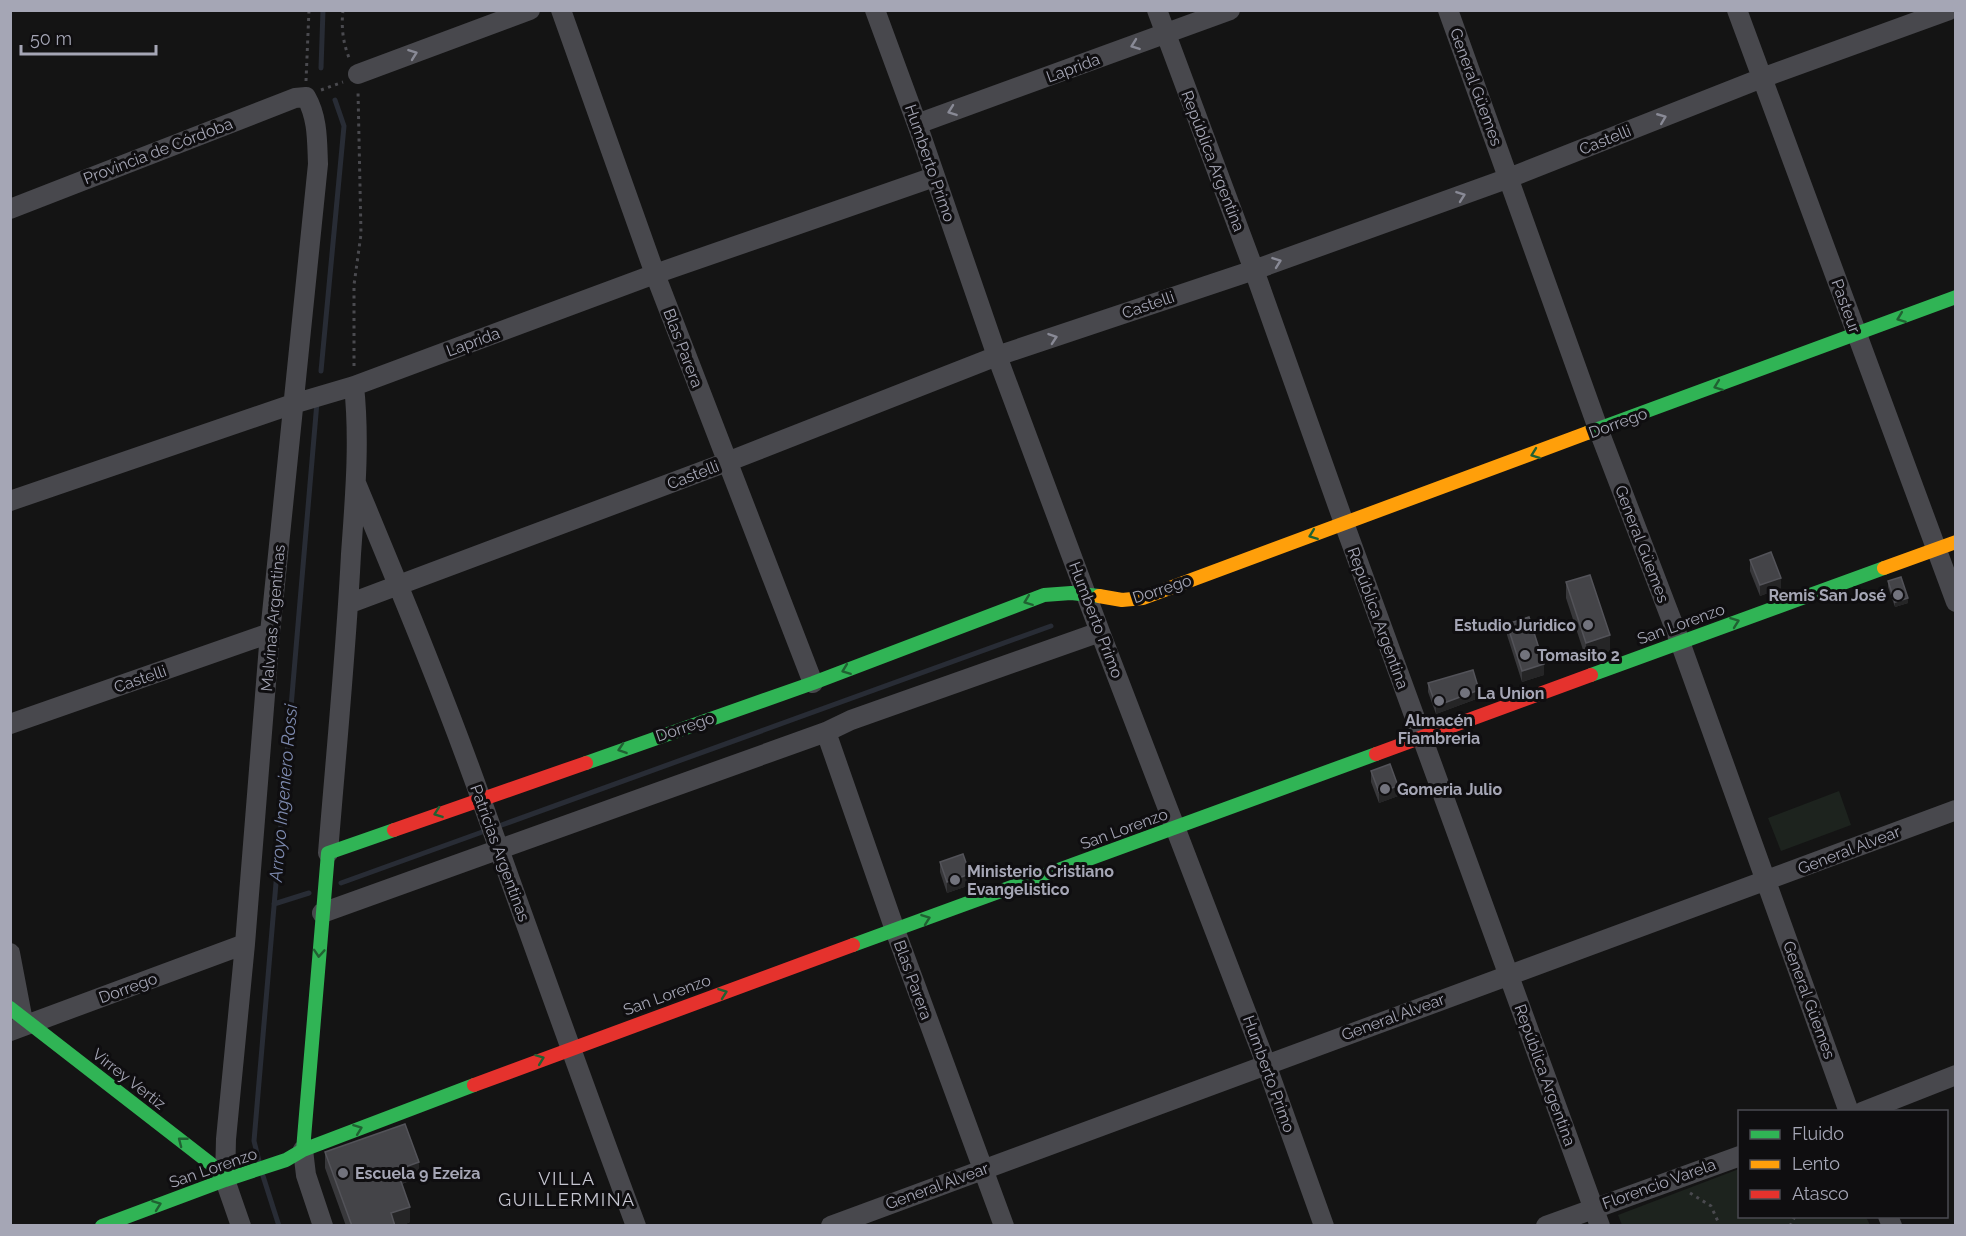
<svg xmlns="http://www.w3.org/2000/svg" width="1966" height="1236" font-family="Raleway,sans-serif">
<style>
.green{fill:#1d231e}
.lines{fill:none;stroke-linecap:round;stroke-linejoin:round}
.stream{stroke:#282c35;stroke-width:5}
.path{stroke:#4a4a4f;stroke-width:3;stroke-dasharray:3 4.5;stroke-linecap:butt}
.street{stroke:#48484d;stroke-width:20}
.fast{stroke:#30b455;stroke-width:14}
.slow{stroke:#ff9f0a;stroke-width:14}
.jam{stroke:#e5322d;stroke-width:14}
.wall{fill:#38383b}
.shaded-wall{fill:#252526}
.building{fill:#444448;stroke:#535359;stroke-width:1.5}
.oneway{stroke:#898a96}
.oneway2{stroke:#206132}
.poi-dot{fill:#72737d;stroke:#0f0e10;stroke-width:2}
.labels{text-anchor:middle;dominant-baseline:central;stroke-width:6;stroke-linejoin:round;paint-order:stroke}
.street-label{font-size:16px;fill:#a5a6b5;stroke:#0f0e10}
.poi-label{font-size:16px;font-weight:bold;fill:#a5a6b5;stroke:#0f0e10;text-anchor:start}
.water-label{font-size:18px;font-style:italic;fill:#7d8aaf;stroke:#0f0e10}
.neighbourhood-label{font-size:18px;letter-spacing:1.5px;fill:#c6c6d1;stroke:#0f0e10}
</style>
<rect width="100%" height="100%" fill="#141414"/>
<!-- green -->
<path class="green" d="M 1839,791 L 1851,825 L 1781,851 L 1768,818 Z
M 1739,1169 L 1740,1216 L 1866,1217 L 1870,1225 L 1622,1225 L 1618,1215 Z"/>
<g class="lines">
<!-- stream -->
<path class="stream" d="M 321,68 L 323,10
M 321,371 L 344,126 L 335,100
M 499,826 L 1051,626
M 341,883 L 485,831
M 274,904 L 309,893
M 259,1161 L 254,1141 L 317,402
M 263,1176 L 279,1226"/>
<!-- path -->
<path class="path" d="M 343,10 C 341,27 343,44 350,60
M 306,81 L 309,10
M 321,90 L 343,82
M 354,366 L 354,285 L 361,234 L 358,91
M 1690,1193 L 1711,1206 L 1720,1226
M 1790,1226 L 1795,1216"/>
<!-- street -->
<path class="street" d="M 561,10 L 655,274 L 813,683
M 875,10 L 917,124 L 997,356 L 1100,632 L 1266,1064 L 1324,1226
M 1157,10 L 1254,270 L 1344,523 L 1600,1226
M 1448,10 L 1599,431 L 1680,642 L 1849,1112
M 1737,10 L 1956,602
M 358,74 L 530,10
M 917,124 L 1230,10
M 10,209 L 295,98 L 306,97 C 318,118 317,141 318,164 L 270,633 L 245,944 L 226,1139 L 225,1180 L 241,1226
M 356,483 C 399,587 443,692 481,799 C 532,941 583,1084 636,1226
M 10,501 L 293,404 L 354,386 L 655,274 L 934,177
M 348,604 L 727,462 L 997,356 L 1254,270 L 1509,178 L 1762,78 L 1949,10
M 10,724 L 270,633
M 826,732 L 895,930 L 1004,1226
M 328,853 C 336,753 346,653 351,554 C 355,498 360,441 354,386
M 322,913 L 826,732 L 851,720 L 1100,632
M 10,953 L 22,1016
M 10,1031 L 245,944
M 1862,1112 L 1956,1075
M 303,1150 L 306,1175 L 323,1226
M 1888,1216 L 1892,1226
M 831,1226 L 1956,810
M 1546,1226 L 1740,1156"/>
<!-- fast -->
<path class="fast" d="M 1587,433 L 1956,297
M 1591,675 L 1884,568
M 586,763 L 813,683 L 1044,595 L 1071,593 L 1099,596
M 853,945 L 1376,754
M 10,1008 L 211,1164 L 225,1180
M 303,1150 L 328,853 L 394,830
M 102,1226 L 225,1180 L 286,1160 L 303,1150 L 474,1085"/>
<!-- slow -->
<path class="slow" d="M 1884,568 L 1956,542
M 1099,596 L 1122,600 L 1143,598 L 1587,433"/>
<!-- jam -->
<path class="jam" d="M 1376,754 L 1591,675
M 394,830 L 586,763
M 474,1085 L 853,945"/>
</g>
<!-- wall -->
<path class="wall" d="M 1750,560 L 1781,588 L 1760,596 L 1750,571 Z
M 1888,581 L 1908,603 L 1895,607 L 1888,587 Z
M 1566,582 L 1610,651 L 1586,659 L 1566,598 Z
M 1507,624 L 1544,675 L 1522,682 L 1507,635 Z
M 1428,683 L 1479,698 L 1436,714 L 1428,692 Z
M 1371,771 L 1398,796 L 1379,803 L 1371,782 Z
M 940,862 L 970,885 L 947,893 L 940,872 Z
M 325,1152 L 419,1177 L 402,1184 L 410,1222 L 401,1226 L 346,1226 L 325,1168 Z"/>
<!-- shaded-wall -->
<path class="shaded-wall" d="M 1781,578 L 1781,588 L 1760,596 L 1760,585 Z
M 1908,598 L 1908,603 L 1895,607 L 1895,602 Z
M 1610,635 L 1610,651 L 1586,659 L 1586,643 Z
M 1544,664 L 1544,675 L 1522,682 L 1522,671 Z
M 1479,690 L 1479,698 L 1436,714 L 1436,706 Z
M 1398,786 L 1398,796 L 1379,803 L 1379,792 Z
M 970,874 L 970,885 L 947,893 L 947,882 Z
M 419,1162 L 419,1177 L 397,1186 L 397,1170 Z
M 410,1207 L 410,1222 L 401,1226 L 391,1226 L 391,1213 Z"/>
<!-- building -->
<path class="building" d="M 1771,552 L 1781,578 L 1760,585 L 1750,560 Z
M 1590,575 L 1610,635 L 1586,643 L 1566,582 Z
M 1901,577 L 1908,598 L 1895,602 L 1888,581 Z
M 1529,617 L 1544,664 L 1522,671 L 1507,624 Z
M 1473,670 L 1479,690 L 1436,706 L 1428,683 Z
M 1390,764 L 1398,786 L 1379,792 L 1371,771 Z
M 963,854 L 970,874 L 947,882 L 940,862 Z
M 405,1124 L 419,1162 L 397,1170 L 410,1207 L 391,1213 L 395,1226 L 352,1226 L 325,1152 Z"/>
<!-- one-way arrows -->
<defs><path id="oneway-chevron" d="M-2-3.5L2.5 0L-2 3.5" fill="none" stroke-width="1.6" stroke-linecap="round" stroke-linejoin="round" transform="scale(1.5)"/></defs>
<g class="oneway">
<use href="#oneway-chevron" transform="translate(1135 45) rotate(160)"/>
<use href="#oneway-chevron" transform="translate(413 54) rotate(-20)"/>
<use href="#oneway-chevron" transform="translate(952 111) rotate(160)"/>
<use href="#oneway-chevron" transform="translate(1662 118) rotate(-22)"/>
<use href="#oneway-chevron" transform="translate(1461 196) rotate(-20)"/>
<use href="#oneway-chevron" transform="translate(1277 262) rotate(-20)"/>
<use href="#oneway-chevron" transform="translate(1053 338) rotate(-19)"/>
</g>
<g class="oneway2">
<use href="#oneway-chevron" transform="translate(1901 318) rotate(159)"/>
<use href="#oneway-chevron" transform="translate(1718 386) rotate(159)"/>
<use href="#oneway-chevron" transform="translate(1535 454) rotate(160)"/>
<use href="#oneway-chevron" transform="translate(1313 535) rotate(159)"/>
<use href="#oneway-chevron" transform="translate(1028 601) rotate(159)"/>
<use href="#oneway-chevron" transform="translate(1735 622) rotate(-20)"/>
<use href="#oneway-chevron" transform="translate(846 670) rotate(159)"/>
<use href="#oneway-chevron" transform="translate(622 749) rotate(161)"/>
<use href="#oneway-chevron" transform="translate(438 813) rotate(160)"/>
<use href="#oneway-chevron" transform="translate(926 919) rotate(-20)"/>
<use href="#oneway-chevron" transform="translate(319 953) rotate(94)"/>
<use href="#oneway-chevron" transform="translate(723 993) rotate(-20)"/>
<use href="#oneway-chevron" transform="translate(540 1059) rotate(-21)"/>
<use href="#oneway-chevron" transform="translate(358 1129) rotate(-21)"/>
<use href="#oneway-chevron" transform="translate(182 1141) rotate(-142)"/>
<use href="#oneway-chevron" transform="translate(157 1205) rotate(-20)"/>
</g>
<!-- markers -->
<g class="poi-dot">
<circle cx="1898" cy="595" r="6"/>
<circle cx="1588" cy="625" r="6"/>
<circle cx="1525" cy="655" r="6"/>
<circle cx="1465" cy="693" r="6"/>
<circle cx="1439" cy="701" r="6"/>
<circle cx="1385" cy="789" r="6"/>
<circle cx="955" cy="880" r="6"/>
<circle cx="343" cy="1173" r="6"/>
</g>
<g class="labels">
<!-- street labels -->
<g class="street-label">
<text transform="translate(1073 68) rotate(-20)">Laprida</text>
<text transform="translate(1476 87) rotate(70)">General Güemes</text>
<text transform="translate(1605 140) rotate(-22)">Castelli</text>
<text transform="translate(158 151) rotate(-21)">Provincia de Córdoba</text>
<text transform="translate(1213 161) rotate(69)">República Argentina</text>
<text transform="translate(930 163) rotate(71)">Humberto Primo</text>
<text transform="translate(1148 305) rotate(-19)">Castelli</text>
<text transform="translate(1846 306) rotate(70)">Pasteur</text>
<text transform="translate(473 342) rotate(-20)">Laprida</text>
<text transform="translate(683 348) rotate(69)">Blas Parera</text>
<text transform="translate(1618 423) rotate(-20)">Dorrego</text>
<text transform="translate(693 475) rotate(-21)">Castelli</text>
<text transform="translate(1642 544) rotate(69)">General Güemes</text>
<text transform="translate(1162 589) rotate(-18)">Dorrego</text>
<text transform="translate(273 618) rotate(-85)">Malvinas Argentinas</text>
<text transform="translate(1378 618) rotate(70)">República Argentina</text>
<text transform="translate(1096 620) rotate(69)">Humberto Primo</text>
<text transform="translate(1681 624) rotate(-20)">San Lorenzo</text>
<text transform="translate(140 679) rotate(-19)">Castelli</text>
<text transform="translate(685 727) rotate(-19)">Dorrego</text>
<text transform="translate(1124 829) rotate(-20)">San Lorenzo</text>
<text transform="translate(1849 850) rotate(-21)">General Alvear</text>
<text transform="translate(500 853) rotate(70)">Patricias Argentinas</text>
<text transform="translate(913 980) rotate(70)">Blas Parera</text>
<text transform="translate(128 988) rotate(-20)">Dorrego</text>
<text transform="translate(667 995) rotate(-20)">San Lorenzo</text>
<text transform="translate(1809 1000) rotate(70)">General Güemes</text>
<text transform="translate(1393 1017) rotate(-20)">General Alvear</text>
<text transform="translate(1269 1074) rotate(70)">Humberto Primo</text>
<text transform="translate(1545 1075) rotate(70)">República Argentina</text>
<text transform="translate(129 1079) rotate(38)">Virrey Vertiz</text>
<text transform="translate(213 1168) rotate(-19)">San Lorenzo</text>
<text transform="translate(1659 1184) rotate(-20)">Florencio Varela</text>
<text transform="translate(937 1186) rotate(-20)">General Alvear</text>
</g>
<!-- poi labels -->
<g class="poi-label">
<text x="1886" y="595" text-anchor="end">Remis San José</text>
<text x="1576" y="625" text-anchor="end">Estudio Juridico</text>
<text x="1537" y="655">Tomasito 2</text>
<text x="1477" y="693">La Union</text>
<text x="1439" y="720" text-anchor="middle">Almacén<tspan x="1439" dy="18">Fiambreria</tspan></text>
<text x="1397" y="789">Gomeria Julio</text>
<text x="967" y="871">Ministerio Cristiano<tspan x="967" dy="18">Evangelistico</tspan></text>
<text x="355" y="1173">Escuela 9 Ezeiza</text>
</g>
<!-- water labels -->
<g class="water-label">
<text transform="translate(283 793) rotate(-85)">Arroyo Ingeniero Rossi</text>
</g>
<!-- neighbourhood labels -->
<g class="neighbourhood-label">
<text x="567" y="1178">VILLA<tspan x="567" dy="21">GUILLERMINA</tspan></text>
</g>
</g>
<!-- border -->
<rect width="1966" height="1236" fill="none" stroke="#a5a6b5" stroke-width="24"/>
<!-- legend -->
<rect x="1738" y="1110" width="210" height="108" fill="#0f0e10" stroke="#4b4b52" stroke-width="1.5"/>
<rect x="1750" y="1130" width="30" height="9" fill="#30b455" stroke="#4b4b52" stroke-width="1.5"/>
<text x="1792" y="1140" font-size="18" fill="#a5a6b5">Fluido</text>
<rect x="1750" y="1160" width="30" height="9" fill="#ff9f0a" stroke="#4b4b52" stroke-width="1.5"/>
<text x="1792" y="1170" font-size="18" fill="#a5a6b5">Lento</text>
<rect x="1750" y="1190" width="30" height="9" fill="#e5322d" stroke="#4b4b52" stroke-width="1.5"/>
<text x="1792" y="1200" font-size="18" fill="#a5a6b5">Atasco</text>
<!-- scale -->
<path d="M21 45v9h135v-9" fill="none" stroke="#a5a6b5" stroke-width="3"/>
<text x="30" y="45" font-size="18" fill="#a5a6b5" stroke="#0f0e10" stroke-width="4.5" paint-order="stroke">50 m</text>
</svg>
